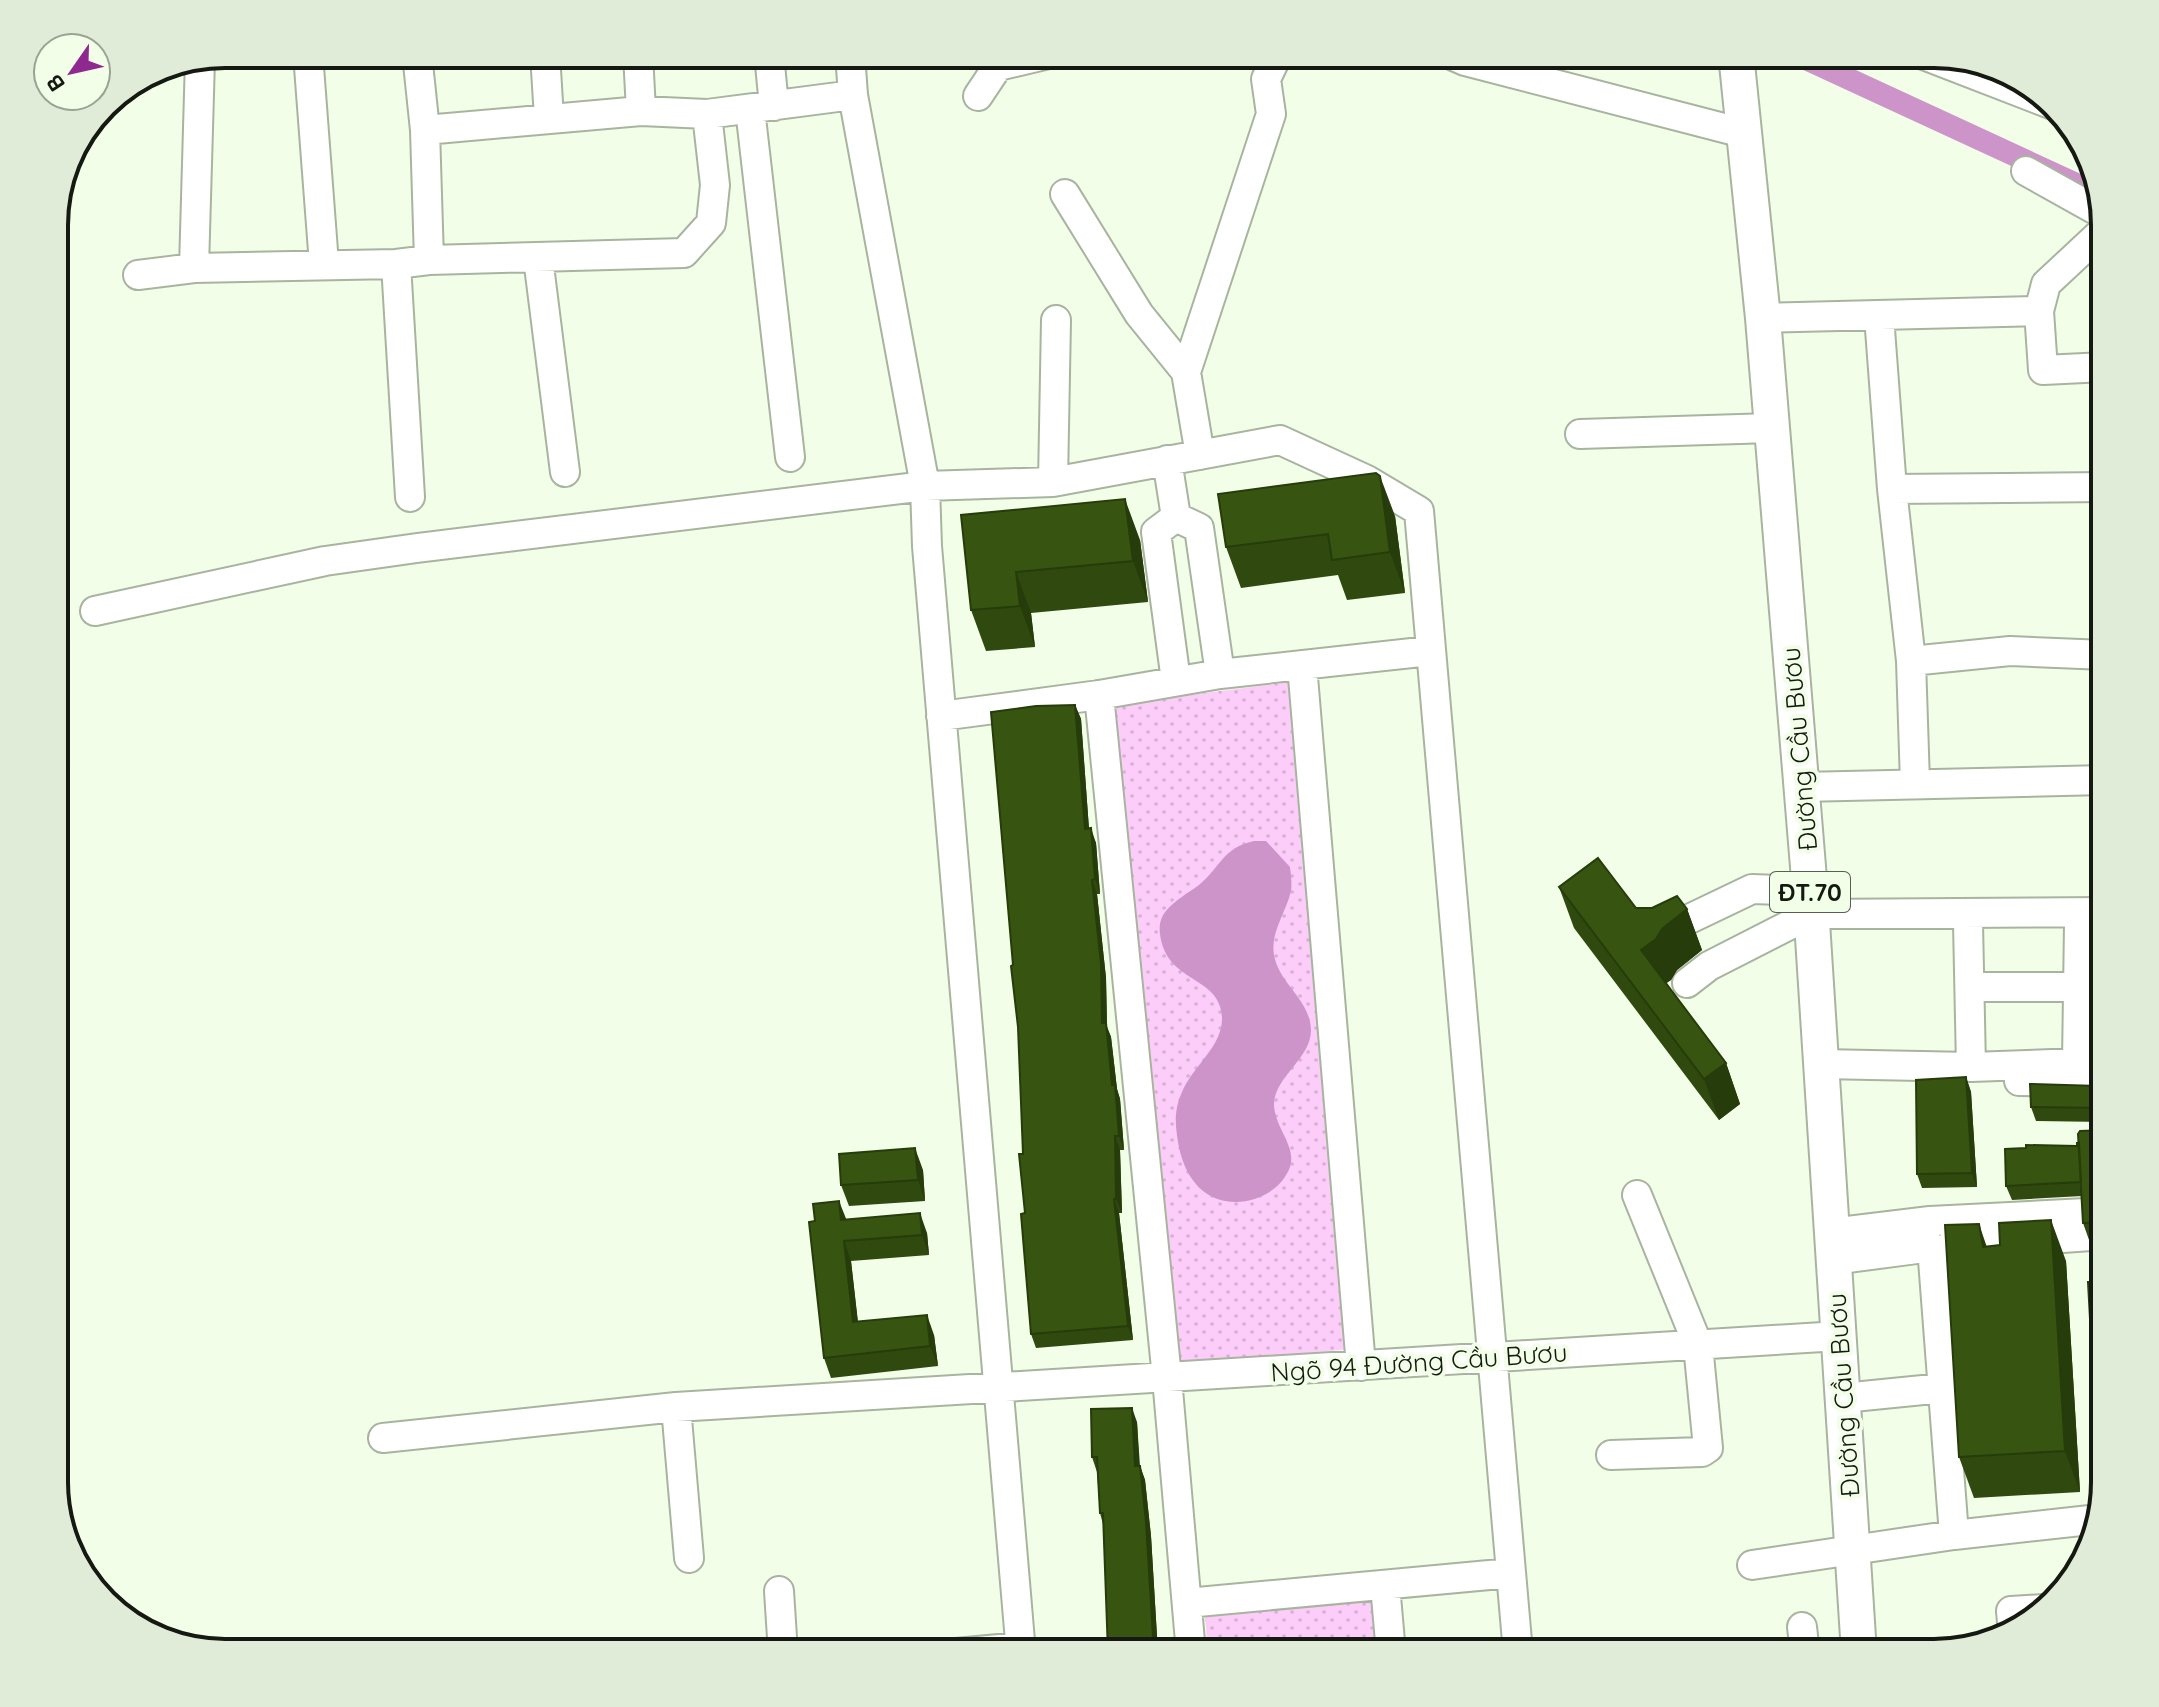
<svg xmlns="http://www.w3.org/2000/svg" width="2159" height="1707" font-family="Quicksand,sans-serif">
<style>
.park{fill:url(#park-dots)}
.water{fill:#cd94ca}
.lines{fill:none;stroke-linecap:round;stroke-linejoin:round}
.canal{stroke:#cd94ca;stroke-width:22}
.minor-casing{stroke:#a8b49f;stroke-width:32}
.major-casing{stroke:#a8b49f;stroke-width:38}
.minor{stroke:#fff;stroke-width:28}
.major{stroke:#fff;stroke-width:34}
.wall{fill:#2f490e}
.shaded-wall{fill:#263c0b}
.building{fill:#375510;stroke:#263c0b;stroke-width:2}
.labels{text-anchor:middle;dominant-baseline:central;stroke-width:8;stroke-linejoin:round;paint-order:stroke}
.shield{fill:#f2fee8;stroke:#575e52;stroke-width:2}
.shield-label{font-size:24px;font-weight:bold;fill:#151911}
.street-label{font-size:26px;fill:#151911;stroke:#f2fee8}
.rim{fill:none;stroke:#151911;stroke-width:4}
</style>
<defs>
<pattern id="park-dots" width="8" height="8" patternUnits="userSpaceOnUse" patternTransform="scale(2)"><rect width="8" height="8" fill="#fdcdfa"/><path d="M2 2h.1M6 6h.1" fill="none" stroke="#d8afd5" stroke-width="1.8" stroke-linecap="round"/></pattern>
</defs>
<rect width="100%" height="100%" fill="#f2fee8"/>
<!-- park -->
<path class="park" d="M 1291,682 L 1350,1349 L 1174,1365 L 1110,705 Z
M 1375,1600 L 1379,1653 L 1208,1653 L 1205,1616 Z"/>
<!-- water -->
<path class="water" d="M 1254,841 L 1266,841 L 1290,867 C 1291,875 1292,884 1291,891 C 1286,913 1270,932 1274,955 C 1279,984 1310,999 1311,1030 C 1311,1059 1275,1076 1274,1104 C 1274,1127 1297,1146 1290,1167 C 1278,1200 1230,1213 1203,1191 C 1184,1175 1178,1150 1176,1126 C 1173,1073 1223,1056 1222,1017 C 1220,975 1166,984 1160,934 C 1159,926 1160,918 1166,911 C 1175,900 1188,893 1199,885 C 1221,867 1222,848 1254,841 Z"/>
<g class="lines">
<!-- canal -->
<path class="canal" d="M 1795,54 L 2098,194"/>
<defs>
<path id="minor" d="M 308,54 L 324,264
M 417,54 L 425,130 L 429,260
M 545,54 L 549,118
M 638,54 L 641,111
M 769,54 L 774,106
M 850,54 L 853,95 L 925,486 L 927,546 L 1021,1653
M 1449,54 L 1465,61 L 1743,133
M 1921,54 L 2053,105
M 978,96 L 998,66 L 1049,54
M 750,109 L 790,457
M 425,130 L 641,111 L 707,114 L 853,95
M 2026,171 L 2103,214
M 1065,194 L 1139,314 L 1186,372 L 1200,455
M 538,258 L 565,472
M 396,264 L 410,497
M 194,268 L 200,59
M 138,275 L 194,268 L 396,264 L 429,260 L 684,253 L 711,223 L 715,185 L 707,114
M 2039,311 L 2046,284 L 2105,229
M 1879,316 L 1892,489 L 2105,487
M 1763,318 L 2039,311 L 2043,370 L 2105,367
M 1186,372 L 1271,114 L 1266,79 L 1278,54
M 1580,434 L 1772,428
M 1167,460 L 1176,517
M 1053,482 L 1056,320
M 1892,489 L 1911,661
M 95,611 L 325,561 L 417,548 L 925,486 L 1053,482 L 1280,440 L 1367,480 L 1419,511 L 1518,1653
M 1302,665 L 1361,1366
M 1176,681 L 1156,532 L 1176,517 L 1199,528 L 1220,674
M 1099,695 L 1167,1378 L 1191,1653
M 941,716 L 1099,695 L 1220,674 L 1430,651
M 1915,783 L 1911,661 L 2010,651 L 2105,655
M 1801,787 L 2105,780
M 1968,923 L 1971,1067
M 1660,933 L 1752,889 L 1810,891
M 1687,983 L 1709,966 L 1811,914 L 2105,912
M 1970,987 L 2105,987
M 2077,1062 L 2079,924 L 2105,925
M 1821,1064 L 1971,1067 L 2105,1062
M 2019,1081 L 2105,1083
M 1831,1233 L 1930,1221 L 2105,1212
M 1950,1246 L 2105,1235
M 1833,1260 L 1932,1247 L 1954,1535
M 1843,1398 L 1943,1388
M 676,1407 L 689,1558
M 383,1438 L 676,1407 L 1839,1336
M 1611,1455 L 1702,1452 L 1708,1448 L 1698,1345 L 1637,1195
M 1752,1565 L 1954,1535 L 2099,1519
M 1385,1585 L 1391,1653
M 779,1591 L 783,1653
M 1187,1603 L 1511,1573
M 1802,1627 L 1805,1653
M 2013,1633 L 2011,1611 L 2044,1609
M 956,1653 L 1020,1647"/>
<path id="major" d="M 1736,54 L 1763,318 L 1810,891 L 1859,1653"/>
</defs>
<!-- minor casing -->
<use href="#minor" class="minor-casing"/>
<!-- major casing -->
<use href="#major" class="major-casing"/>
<!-- minor -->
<use href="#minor" class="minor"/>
<!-- major -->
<use href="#major" class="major"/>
</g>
<!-- wall -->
<path class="wall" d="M 961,515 L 1140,540 L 1148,602 L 1031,613 L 1035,647 L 986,651 L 971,610 Z
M 1395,516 L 1405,593 L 1347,600 L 1338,575 L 1241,588 L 1226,547 Z
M 1075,705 L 1081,719 L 1089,829 L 1096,843 L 1100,894 L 1097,894 L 1106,978 L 1107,1027 L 1111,1037 L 1117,1089 L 1120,1099 L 1124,1150 L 1120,1150 L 1122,1213 L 1119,1213 L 1133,1340 L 1036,1348 L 1031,1334 L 1025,1213 L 1018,1027 L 1013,965 Z
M 1559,887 L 1636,908 L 1687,909 L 1702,950 L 1677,970 L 1671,980 L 1666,983 L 1726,1063 L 1740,1104 L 1719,1120 L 1574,928 Z
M 1966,1077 L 1971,1092 L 1977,1187 L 1922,1188 L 1917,1174 Z
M 2105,1084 L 2105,1122 L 2036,1121 L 2031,1107 Z
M 2105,1130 L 2105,1408 L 2093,1374 L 2104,1282 L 2083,1223 L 2082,1196 L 2012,1200 L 2006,1186 L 2077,1146 L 2079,1143 Z
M 923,1170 L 925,1201 L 849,1206 L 841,1185 Z
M 846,1219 L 927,1233 L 929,1255 L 851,1261 L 858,1322 L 934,1335 L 938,1366 L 831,1378 L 824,1358 L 815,1221 Z
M 1987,1247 L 2066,1261 L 2080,1492 L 1974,1498 L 1959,1457 Z
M 1137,1422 L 1140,1466 L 1145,1480 L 1151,1536 L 1158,1653 L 1108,1653 L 1103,1524 L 1100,1513 L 1097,1472 L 1092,1457 Z"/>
<!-- shaded-wall -->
<path class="shaded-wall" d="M 1380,476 L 1395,516 L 1405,593 L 1390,552 Z
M 1125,499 L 1140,540 L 1148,602 L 1133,561 Z
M 1016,572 L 1031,613 L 1035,647 L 1020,606 Z
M 1075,705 L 1081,719 L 1090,843 L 1085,829 Z
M 1091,828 L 1096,843 L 1100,894 L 1095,879 Z
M 1092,880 L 1097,894 L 1106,978 L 1107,1027 L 1111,1037 L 1117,1089 L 1120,1099 L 1124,1150 L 1119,1136 L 1112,1085 L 1102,1023 Z
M 1687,909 L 1702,950 L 1677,970 L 1671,980 L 1655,991 L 1641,950 L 1662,929 Z
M 1726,1063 L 1740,1104 L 1719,1120 L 1704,1079 Z
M 1966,1077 L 1971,1092 L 1977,1187 L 1972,1173 Z
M 1115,1136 L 1120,1150 L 1122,1213 L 1116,1199 Z
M 915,1148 L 923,1170 L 925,1201 L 918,1180 Z
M 1114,1199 L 1119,1213 L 1133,1340 L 1128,1326 Z
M 839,1201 L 847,1221 L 841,1220 Z
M 920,1213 L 927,1233 L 929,1255 L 922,1235 Z
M 2051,1220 L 2066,1261 L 2080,1492 L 2065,1451 Z
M 1979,1224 L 1993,1265 L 1983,1247 Z
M 844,1241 L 851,1261 L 860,1342 L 853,1322 Z
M 927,1315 L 934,1335 L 938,1366 L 930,1346 Z
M 1132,1408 L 1137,1422 L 1140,1480 L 1135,1466 Z
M 1140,1466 L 1145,1480 L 1151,1536 L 1158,1653 L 1154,1653 Z"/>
<!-- building -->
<path class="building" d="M 1376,473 L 1380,476 L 1390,552 L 1332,560 L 1328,534 L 1226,547 L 1218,494 Z
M 1125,499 L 1133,561 L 1016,572 L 1020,606 L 971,610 L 961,515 Z
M 1075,705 L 1085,829 L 1091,828 L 1095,879 L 1092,880 L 1101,964 L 1102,1023 L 1106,1023 L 1112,1085 L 1115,1085 L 1119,1136 L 1115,1136 L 1116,1199 L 1114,1199 L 1128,1326 L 1031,1334 L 1021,1214 L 1025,1213 L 1019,1154 L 1023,1154 L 1018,1027 L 1011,966 L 1013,965 L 991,712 L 1036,706 Z
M 1598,858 L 1636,908 L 1652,908 L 1677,896 L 1687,909 L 1662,929 L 1656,939 L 1641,950 L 1726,1063 L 1704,1079 L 1559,887 Z
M 1966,1077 L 1972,1173 L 1917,1174 L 1916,1080 Z
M 2030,1084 L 2099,1086 L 2105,1084 L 2105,1108 L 2031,1107 Z
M 2105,1130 L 2105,1222 L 2083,1223 L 2078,1134 L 2080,1131 Z
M 2077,1143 L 2079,1143 L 2081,1182 L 2006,1186 L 2005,1149 L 2026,1148 L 2026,1145 L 2077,1146 Z
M 915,1148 L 918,1180 L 841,1185 L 839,1154 Z
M 839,1201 L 841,1220 L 920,1213 L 922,1235 L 844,1241 L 853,1322 L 927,1315 L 930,1346 L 824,1358 L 809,1222 L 815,1221 L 813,1204 Z
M 2051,1220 L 2065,1451 L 1959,1457 L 1945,1225 L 1979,1224 L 1983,1247 L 2000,1245 L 1999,1223 Z
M 2088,1282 L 2105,1282 L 2105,1374 L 2093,1374 Z
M 1132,1408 L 1135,1466 L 1140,1466 L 1146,1522 L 1154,1653 L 1108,1653 L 1103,1513 L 1100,1513 L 1097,1457 L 1092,1457 L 1091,1409 Z"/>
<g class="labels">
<!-- shield labels -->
<rect class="shield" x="1770" y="872" width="80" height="40" rx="6"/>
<g class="shield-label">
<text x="1810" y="892">ĐT.70</text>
</g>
<!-- street labels -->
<g class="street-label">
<text transform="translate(1799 749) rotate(-95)">Đường Cầu Bươu</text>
<text transform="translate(1419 1362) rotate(-4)">Ngõ 94 Đường Cầu Bươu</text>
<text transform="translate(1843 1395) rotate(-94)">Đường Cầu Bươu</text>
</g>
</g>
<!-- crop -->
<path d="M0 0H2159V1707H0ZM225 68H1934A157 157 0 0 1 2091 225V1482A157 157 0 0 1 1934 1639H225A157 157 0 0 1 68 1482V225A157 157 0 0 1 225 68Z" fill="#e0ecd7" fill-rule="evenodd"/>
<path class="rim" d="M225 68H1934A157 157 0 0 1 2091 225V1482A157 157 0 0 1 1934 1639H225A157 157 0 0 1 68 1482V225A157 157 0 0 1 225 68Z"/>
<!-- north arrow -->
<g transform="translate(72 72) rotate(236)"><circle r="38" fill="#f2fee8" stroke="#9aa292" stroke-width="2"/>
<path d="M0-6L14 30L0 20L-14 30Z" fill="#8f298f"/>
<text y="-12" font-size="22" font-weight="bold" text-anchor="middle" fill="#151911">B</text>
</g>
</svg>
